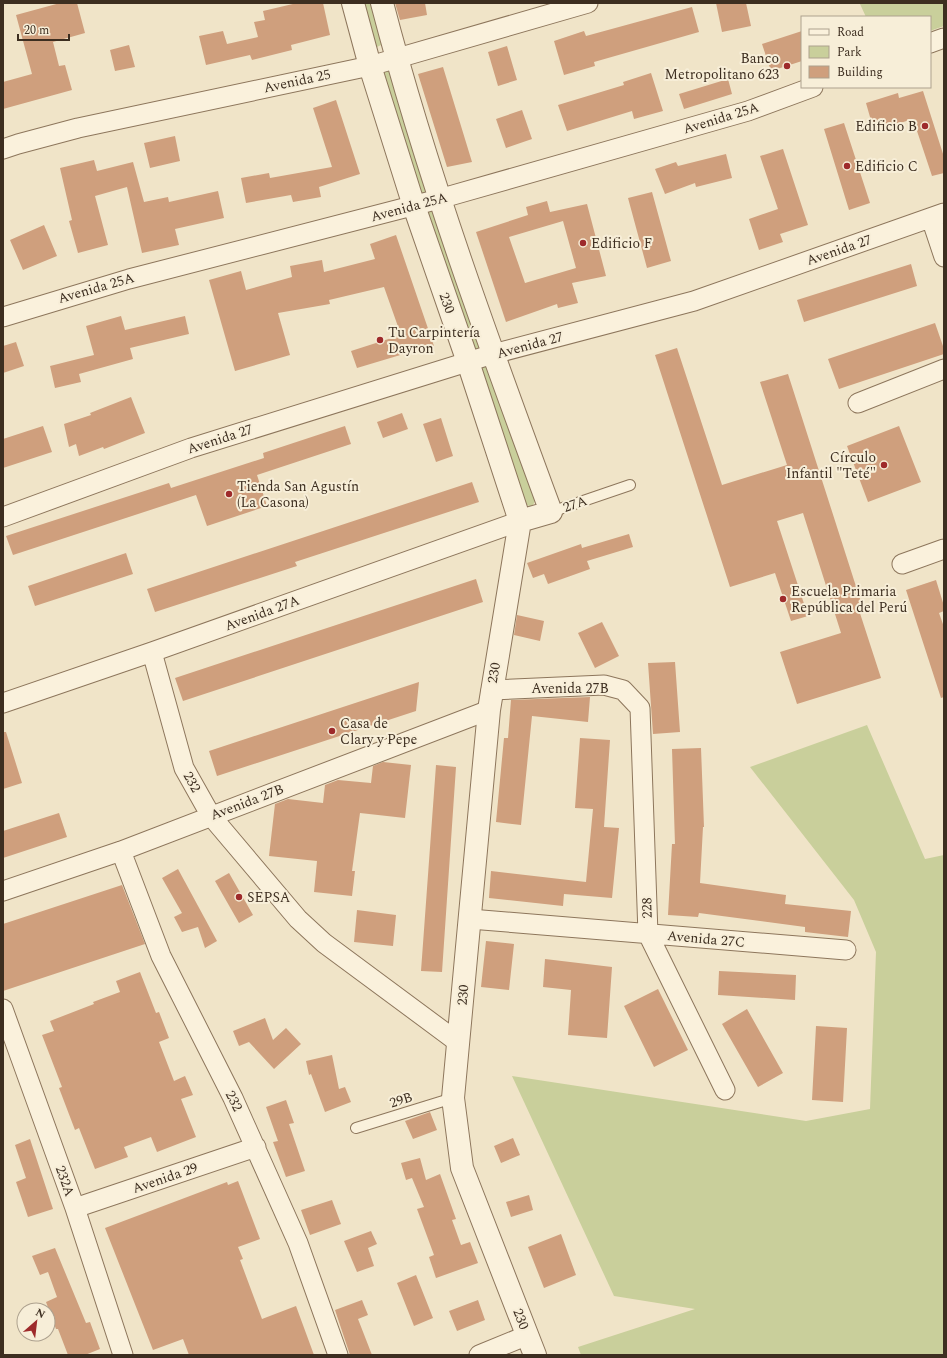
<svg xmlns="http://www.w3.org/2000/svg" width="947" height="1358" font-family="Spectral,serif">
<style>
.green{fill:#c9cf9b}
.building{fill:#cf9f7d;fill-rule:evenodd}
.lines{fill:none;stroke-linecap:round;stroke-linejoin:round}
.service-casing{stroke:#8d765c;stroke-width:12}
.minor-casing{stroke:#8d765c;stroke-width:21}
.tertiary-casing{stroke:#8d765c;stroke-width:24}
.service{stroke:#faf1dc;stroke-width:10}
.minor{stroke:#faf1dc;stroke-width:19}
.tertiary{stroke:#faf1dc;stroke-width:22}
.poi-dot{fill:#9e2a2b;stroke:#f7eed8;stroke-width:1.5}
.labels{text-anchor:middle;dominant-baseline:central;stroke-width:4;stroke-linejoin:round;paint-order:stroke}
.poi-label{font-size:14px;fill:#3d2e20;stroke:#f7eed8;text-anchor:start}
.street-label{font-size:14px;fill:#3d2e20;stroke:#f7eed8}
</style>
<rect width="100%" height="100%" fill="#f0e4c8"/>
<!-- green -->
<path class="green" d="M 363,3 L 372,3 L 383,41 L 381,45 L 377,47 L 374,44 Z
M 863,3 L 944,3 L 944,26 L 930,31 L 930,17 L 866,17 L 860,4 Z
M 382,69 L 390,71 L 427,193 L 423,198 Z
M 427,210 L 433,211 L 480,349 L 477,351 L 472,348 Z
M 484,365 L 488,366 L 535,501 L 533,505 L 531,507 L 527,505 L 478,369 Z
M 867,725 L 925,859 L 944,855 L 944,1355 L 581,1355 L 578,1347 L 695,1309 L 614,1296 L 512,1076 L 806,1121 L 870,1109 L 876,952 L 854,900 L 750,767 Z"/>
<!-- building -->
<path class="building" d="M 60,3 L 77,3 L 85,33 L 53,42 L 59,66 L 65,65 L 72,90 L 3,109 L 3,82 L 32,74 L 16,15 Z
M 297,3 L 323,3 L 330,35 L 291,45 L 292,50 L 252,60 L 250,55 L 206,65 L 199,36 L 223,31 L 227,44 L 258,37 L 254,22 L 265,20 L 263,11 Z
M 395,3 L 425,3 L 427,15 L 400,20 Z
M 716,3 L 746,3 L 751,26 L 722,32 Z
M 692,7 L 699,32 L 594,62 L 595,66 L 564,75 L 554,41 L 584,31 L 586,36 Z
M 802,31 L 802,61 L 771,71 L 762,44 Z
M 129,45 L 135,67 L 115,71 L 110,50 Z
M 507,46 L 517,80 L 498,86 L 488,52 Z
M 443,67 L 472,162 L 447,167 L 418,74 Z
M 651,73 L 663,111 L 634,119 L 632,111 L 567,131 L 558,105 L 624,85 L 623,82 Z
M 728,79 L 732,94 L 684,109 L 679,94 Z
M 923,91 L 944,157 L 944,173 L 932,176 L 913,119 L 874,131 L 866,103 L 898,93 L 899,98 Z
M 336,100 L 360,174 L 319,187 L 321,197 L 293,202 L 291,195 L 246,203 L 241,178 L 269,173 L 270,178 L 332,167 L 313,108 Z
M 522,110 L 532,139 L 506,148 L 496,119 Z
M 844,123 L 870,203 L 849,210 L 824,129 Z
M 175,136 L 180,161 L 150,168 L 144,143 Z
M 783,149 L 808,225 L 780,234 L 783,242 L 759,250 L 749,219 L 778,209 L 760,156 Z
M 726,154 L 732,178 L 696,187 L 695,183 L 665,194 L 655,169 L 676,162 L 678,166 Z
M 94,160 L 97,171 L 133,162 L 144,202 L 168,197 L 169,202 L 218,191 L 224,218 L 175,229 L 179,245 L 142,253 L 127,187 L 95,196 L 108,245 L 78,253 L 69,221 L 72,220 L 60,168 Z
M 652,192 L 671,261 L 647,268 L 628,198 Z
M 547,201 L 550,212 L 587,204 L 606,276 L 572,283 L 578,303 L 558,308 L 557,304 L 506,322 L 476,232 L 528,215 L 526,207 ZM 563,221 L 576,268 L 525,283 L 509,237 Z
M 44,225 L 57,256 L 23,270 L 10,240 Z
M 396,235 L 434,346 L 407,355 L 407,353 L 357,368 L 351,351 L 401,335 L 384,287 L 329,300 L 330,304 L 278,313 L 290,355 L 235,371 L 209,280 L 241,271 L 246,290 L 292,277 L 290,266 L 322,260 L 324,272 L 375,259 L 370,244 Z
M 911,264 L 917,286 L 804,322 L 797,300 Z
M 121,316 L 125,330 L 185,316 L 189,334 L 130,348 L 133,359 L 79,374 L 81,382 L 55,388 L 50,366 L 94,355 L 86,326 Z
M 935,323 L 944,349 L 944,354 L 839,389 L 828,359 Z
M 16,342 L 24,366 L 3,373 L 3,346 Z
M 677,348 L 722,485 L 787,465 L 760,382 L 788,374 L 861,602 L 857,604 L 881,678 L 797,704 L 780,652 L 841,633 L 803,513 L 777,521 L 808,616 L 791,621 L 775,573 L 730,587 L 655,355 Z
M 131,397 L 145,433 L 104,449 L 103,447 L 79,456 L 76,444 L 69,447 L 64,424 L 91,415 L 90,413 Z
M 402,413 L 408,429 L 383,438 L 377,422 Z
M 441,418 L 453,456 L 436,462 L 423,424 Z
M 43,426 L 52,452 L 3,468 L 3,439 Z
M 345,426 L 351,444 L 257,475 L 267,506 L 207,526 L 196,495 L 13,555 L 6,536 L 169,483 L 171,488 L 264,458 L 263,453 Z
M 899,426 L 921,482 L 868,502 L 847,446 Z
M 472,482 L 479,502 L 295,562 L 297,566 L 155,612 L 147,589 Z
M 629,534 L 633,547 L 587,561 L 590,569 L 548,584 L 544,574 L 533,578 L 527,563 L 581,544 L 582,548 Z
M 126,553 L 133,574 L 35,606 L 28,586 Z
M 476,579 L 483,602 L 183,701 L 175,678 Z
M 936,580 L 944,606 L 944,611 L 939,613 L 944,627 L 944,697 L 941,698 L 906,590 Z
M 517,615 L 544,621 L 540,641 L 514,635 Z
M 602,622 L 619,656 L 595,668 L 578,633 Z
M 675,662 L 680,732 L 653,734 L 648,663 Z
M 419,682 L 416,711 L 217,776 L 209,751 Z
M 590,697 L 588,722 L 532,716 L 521,825 L 496,822 L 504,738 L 508,738 L 511,700 Z
M 3,732 L 6,732 L 22,783 L 3,789 Z
M 580,738 L 610,740 L 604,827 L 619,828 L 612,898 L 564,894 L 563,906 L 489,898 L 491,871 L 586,882 L 593,809 L 575,808 Z
M 701,748 L 704,827 L 703,827 L 700,883 L 786,895 L 785,904 L 851,911 L 848,937 L 805,932 L 805,927 L 699,913 L 698,917 L 668,915 L 672,844 L 675,844 L 672,749 Z
M 383,762 L 411,765 L 405,818 L 360,813 L 352,871 L 355,871 L 352,896 L 314,892 L 317,861 L 269,856 L 275,804 L 288,799 L 323,803 L 325,785 L 338,780 L 371,783 L 373,766 Z
M 436,765 L 456,767 L 442,972 L 421,971 Z
M 59,813 L 67,837 L 3,858 L 3,831 Z
M 178,869 L 217,941 L 205,948 L 198,927 L 182,932 L 174,917 L 182,913 L 162,878 Z
M 229,873 L 253,915 L 239,923 L 215,881 Z
M 122,885 L 145,944 L 3,991 L 3,924 Z
M 357,910 L 396,915 L 393,946 L 354,942 Z
M 486,941 L 514,944 L 509,990 L 481,987 Z
M 545,959 L 612,967 L 607,1038 L 568,1035 L 571,990 L 543,987 Z
M 719,971 L 796,975 L 795,1000 L 718,995 Z
M 140,972 L 156,1013 L 159,1012 L 169,1038 L 159,1042 L 174,1081 L 185,1076 L 193,1095 L 181,1099 L 196,1137 L 157,1152 L 151,1137 L 124,1147 L 128,1157 L 95,1169 L 79,1128 L 75,1130 L 59,1088 L 62,1087 L 42,1035 L 54,1031 L 50,1021 L 94,1004 L 93,1002 L 120,992 L 116,981 Z
M 658,989 L 688,1050 L 654,1067 L 624,1006 Z
M 747,1009 L 783,1073 L 758,1087 L 722,1024 Z
M 265,1018 L 273,1040 L 286,1028 L 301,1044 L 274,1069 L 249,1042 L 239,1046 L 233,1031 Z
M 816,1026 L 847,1028 L 843,1102 L 812,1100 Z
M 332,1055 L 339,1089 L 345,1087 L 351,1102 L 325,1112 L 311,1074 L 309,1075 L 306,1061 Z
M 286,1100 L 294,1123 L 289,1124 L 305,1171 L 286,1177 L 273,1142 L 278,1141 L 266,1107 Z
M 430,1112 L 437,1130 L 413,1139 L 405,1121 Z
M 513,1138 L 520,1155 L 501,1163 L 494,1146 Z
M 30,1139 L 53,1209 L 28,1217 L 16,1182 L 26,1178 L 15,1145 Z
M 420,1158 L 426,1180 L 440,1174 L 456,1219 L 452,1220 L 461,1245 L 470,1242 L 478,1263 L 436,1278 L 429,1257 L 434,1255 L 417,1209 L 424,1207 L 412,1178 L 406,1180 L 401,1163 Z
M 238,1181 L 260,1239 L 238,1247 L 243,1259 L 240,1260 L 262,1319 L 296,1306 L 314,1355 L 189,1355 L 183,1339 L 153,1350 L 105,1228 L 227,1182 L 228,1185 Z
M 529,1195 L 533,1210 L 511,1217 L 506,1202 Z
M 332,1200 L 341,1224 L 310,1235 L 301,1210 Z
M 371,1231 L 377,1244 L 368,1248 L 374,1266 L 357,1272 L 344,1241 Z
M 561,1234 L 576,1275 L 544,1288 L 528,1247 Z
M 55,1248 L 86,1323 L 90,1322 L 100,1349 L 85,1355 L 68,1355 L 58,1329 L 56,1329 L 46,1302 L 57,1297 L 48,1272 L 40,1275 L 32,1256 Z
M 416,1275 L 433,1318 L 414,1326 L 397,1283 Z
M 362,1300 L 368,1315 L 358,1319 L 372,1355 L 350,1355 L 335,1310 Z
M 478,1300 L 485,1320 L 457,1331 L 449,1311 Z"/>
<g class="lines">
<defs>
<path id="service" d="M 551,512 L 630,485
M 356,1128 L 453,1098"/>
<path id="minor" d="M 930,43 L 944,38
M 3,149 L 18,144 L 78,128 L 370,66 L 588,3
M 931,218 L 944,257
M 3,317 L 129,279 L 439,199 L 748,111 L 813,87
M 858,403 L 944,369
M 3,517 L 191,448 L 493,354 L 694,301 L 944,213
M 902,564 L 944,549
M 152,652 L 184,768 L 211,816 L 298,919 L 324,943 L 459,1043
M 491,690 L 604,685 L 623,690 L 640,708 L 648,934 L 725,1090
M 3,703 L 152,652 L 520,521
M 121,851 L 161,956 L 233,1098 L 298,1243 L 338,1355
M 3,891 L 121,851 L 489,710
M 470,919 L 846,950
M 3,1009 L 75,1208 L 123,1355
M 75,1208 L 256,1147
M 479,1355 L 528,1335"/>
<path id="tertiary" d="M 353,3 L 370,66 L 414,206 L 468,362 L 520,521 L 489,710 L 453,1098 L 462,1168 L 535,1355
M 382,3 C 427,176 489,344 551,512 L 520,521"/>
</defs>
<!-- service casing -->
<use href="#service" class="service-casing"/>
<!-- minor casing -->
<use href="#minor" class="minor-casing"/>
<!-- tertiary casing -->
<use href="#tertiary" class="tertiary-casing"/>
<!-- service -->
<use href="#service" class="service"/>
<!-- minor -->
<use href="#minor" class="minor"/>
<!-- tertiary -->
<use href="#tertiary" class="tertiary"/>
</g>
<!-- markers -->
<g class="poi-dot">
<circle cx="787" cy="66" r="4"/>
<circle cx="925" cy="126" r="4"/>
<circle cx="847" cy="166" r="4"/>
<circle cx="583" cy="243" r="4"/>
<circle cx="380" cy="340" r="4"/>
<circle cx="884" cy="465" r="4"/>
<circle cx="229" cy="494" r="4"/>
<circle cx="783" cy="599" r="4"/>
<circle cx="332" cy="731" r="4"/>
<circle cx="239" cy="897" r="4"/>
</g>
<g class="labels">
<!-- poi labels -->
<g class="poi-label">
<text x="779" y="58" text-anchor="end">Banco<tspan x="779" dy="16">Metropolitano 623</tspan></text>
<text x="917" y="126" text-anchor="end">Edificio B</text>
<text x="855" y="166">Edificio C</text>
<text x="591" y="243">Edificio F</text>
<text x="388" y="332">Tu Carpintería<tspan x="388" dy="16">Dayron</tspan></text>
<text x="876" y="457" text-anchor="end">Círculo<tspan x="876" dy="16">Infantil "Teté"</tspan></text>
<text x="237" y="486">Tienda San Agustín<tspan x="237" dy="16">(La Casona)</tspan></text>
<text x="791" y="591">Escuela Primaria<tspan x="791" dy="16">República del Perú</tspan></text>
<text x="340" y="723">Casa de<tspan x="340" dy="16">Clary y Pepe</tspan></text>
<text x="247" y="897">SEPSA</text>
</g>
<!-- street labels -->
<g class="street-label">
<text transform="translate(297 81) rotate(-12)">Avenida 25</text>
<text transform="translate(721 118) rotate(-17)">Avenida 25A</text>
<text transform="translate(409 207) rotate(-15)">Avenida 25A</text>
<text transform="translate(839 250) rotate(-19)">Avenida 27</text>
<text transform="translate(96 288) rotate(-16)">Avenida 25A</text>
<text transform="translate(447 303) rotate(71)">230</text>
<text transform="translate(530 345) rotate(-15)">Avenida 27</text>
<text transform="translate(220 439) rotate(-18)">Avenida 27</text>
<text transform="translate(575 504) rotate(-19)">27A</text>
<text transform="translate(262 613) rotate(-20)">Avenida 27A</text>
<text transform="translate(494 673) rotate(-80)">230</text>
<text x="570" y="688">Avenida 27B</text>
<text transform="translate(192 782) rotate(61)">232</text>
<text transform="translate(247 802) rotate(-21)">Avenida 27B</text>
<text transform="translate(647 908) rotate(-92)">228</text>
<text transform="translate(706 939) rotate(5)">Avenida 27C</text>
<text transform="translate(463 995) rotate(-85)">230</text>
<text transform="translate(401 1100) rotate(-17)">29B</text>
<text transform="translate(234 1101) rotate(64)">232</text>
<text transform="translate(165 1178) rotate(-19)">Avenida 29</text>
<text transform="translate(65 1181) rotate(70)">232A</text>
<text transform="translate(521 1319) rotate(69)">230</text>
</g>
</g>
<!-- border -->
<rect width="947" height="1358" fill="none" stroke="#3d2e20" stroke-width="8"/>
<!-- legend -->
<rect x="801" y="16" width="130" height="72" fill="#f7eed8" stroke="#ada18e"/>
<rect x="809" y="29" width="20" height="6" fill="#faf1dc" stroke="#ada18e"/>
<text x="837" y="36" font-size="12" fill="#3d2e20">Road</text>
<rect x="809" y="46" width="20" height="12" fill="#c9cf9b" stroke="#ada18e"/>
<text x="837" y="56" font-size="12" fill="#3d2e20">Park</text>
<rect x="809" y="66" width="20" height="12" fill="#cf9f7d" stroke="#ada18e"/>
<text x="837" y="76" font-size="12" fill="#3d2e20">Building</text>
<!-- north arrow -->
<g transform="translate(36 1322) rotate(28)"><circle r="19" fill="#f7eed8" stroke="#ada18e"/>
<path d="M0-3L7 15L0 10L-7 15Z" fill="#9e2a2b"/>
<text y="-6" font-size="11" font-weight="bold" text-anchor="middle" fill="#3d2e20">N</text>
</g>
<!-- scale -->
<path d="M18 34v6h51v-6" fill="none" stroke="#3d2e20" stroke-width="2"/>
<text x="24" y="34" font-size="12" fill="#3d2e20" stroke="#f7eed8" stroke-width="3" paint-order="stroke">20 m</text>
</svg>
